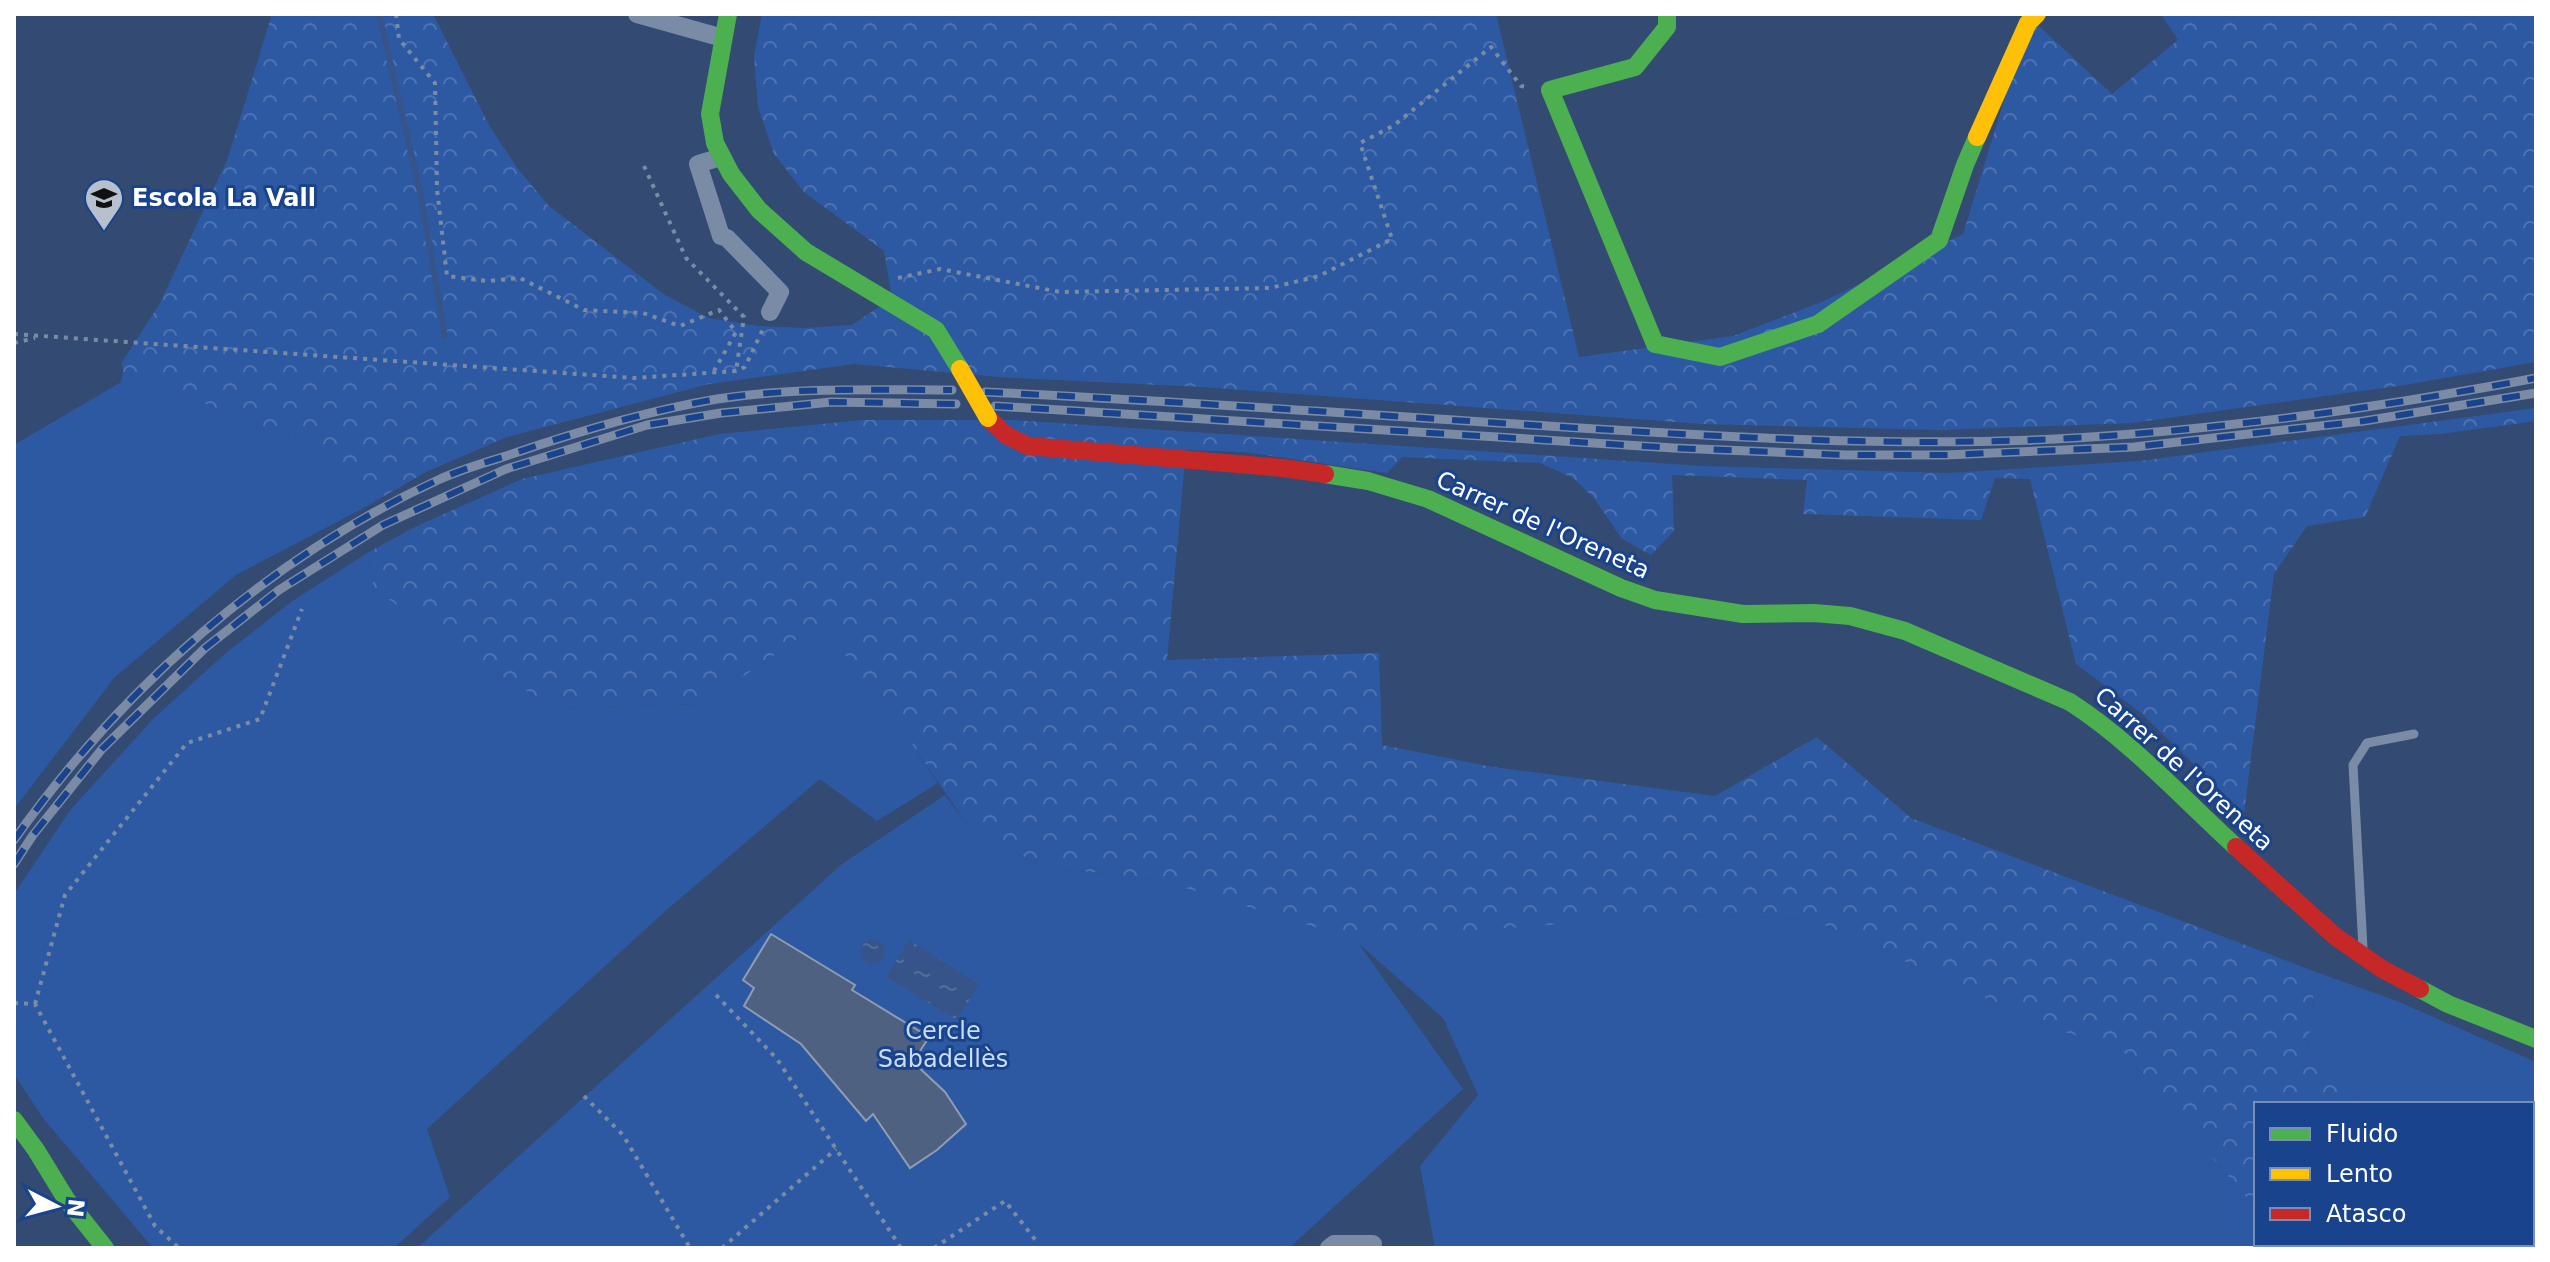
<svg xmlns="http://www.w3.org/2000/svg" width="2550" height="1262" font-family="'DejaVu Sans',sans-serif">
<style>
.green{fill:#2d59a3}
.forest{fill:url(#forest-crowns)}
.water{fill:url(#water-ripples)}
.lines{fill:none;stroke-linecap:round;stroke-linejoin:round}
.stream{stroke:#365489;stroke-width:6}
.building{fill:#4e6181;stroke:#8f9cb4;stroke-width:2}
.path{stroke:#7a8ba6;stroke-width:4;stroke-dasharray:4 6;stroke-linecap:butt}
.lane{stroke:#7a8ba6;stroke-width:9}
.street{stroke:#7a8ba6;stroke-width:18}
.fast{stroke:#4caf50;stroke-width:18}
.slow{stroke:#ffc107;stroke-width:18}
.jam{stroke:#c62828;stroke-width:18}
.rail-casing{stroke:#7b8ba5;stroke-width:9}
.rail{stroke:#19438c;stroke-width:6;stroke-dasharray:18;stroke-linecap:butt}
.slow-bridge{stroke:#ffc107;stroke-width:18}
.labels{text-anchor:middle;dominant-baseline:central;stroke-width:6;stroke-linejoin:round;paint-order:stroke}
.poi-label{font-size:24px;font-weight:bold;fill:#fff;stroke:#19438c;text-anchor:start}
.street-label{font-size:24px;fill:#fff;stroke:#19438c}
.park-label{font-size:24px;fill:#caddfa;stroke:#19438c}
</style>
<defs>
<pattern id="forest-crowns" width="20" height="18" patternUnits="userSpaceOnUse" patternTransform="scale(2)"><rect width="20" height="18" fill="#2d59a3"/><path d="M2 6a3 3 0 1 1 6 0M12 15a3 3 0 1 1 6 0" fill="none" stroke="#4c72b1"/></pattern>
<pattern id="water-ripples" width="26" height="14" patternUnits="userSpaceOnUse" patternTransform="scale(2)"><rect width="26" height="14" fill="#365489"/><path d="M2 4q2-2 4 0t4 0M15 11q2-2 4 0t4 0" fill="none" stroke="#546e9b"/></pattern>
</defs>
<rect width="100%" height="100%" fill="#334a72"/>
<!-- green -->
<path class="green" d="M 123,372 L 329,452 L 357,492 L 360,510 L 236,575 L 115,677 L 14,809 L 14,445 L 121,382 Z
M 367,553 L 374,589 L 483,666 L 556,708 L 704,704 L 826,619 L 858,679 L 901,728 L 938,783 L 877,821 L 820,779 L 662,914 L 427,1129 L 450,1197 L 394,1248 L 153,1248 L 43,1118 L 14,1074 L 14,894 L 71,809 L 154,718 L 226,653 L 291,602 Z
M 945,795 L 968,826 L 1045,869 L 1108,873 L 1166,882 L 1689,915 L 1811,919 L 2050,1028 L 2120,1048 L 2256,1209 L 2256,1244 L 2286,1244 L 2289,1248 L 1435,1248 L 1420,1166 L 1478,1095 L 1443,1018 L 1358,943 L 1463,1089 L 1289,1248 L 417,1248 L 842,864 Z
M 2316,972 L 2397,1001 L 2536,1062 L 2536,1199 L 2532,1197 L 2532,1104 L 2366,1104 L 2308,1048 Z"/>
<!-- forest -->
<path class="forest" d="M 272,14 L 433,14 L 490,127 L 518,169 L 549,206 L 665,295 L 709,318 L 758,326 L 805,328 L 852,325 L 892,298 L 884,251 L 804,192 L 774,154 L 758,107 L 754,57 L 762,14 L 1496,14 L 1579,357 L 1733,336 L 1824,301 L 1963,234 L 2028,23 L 2039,26 L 2112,94 L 2178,40 L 2161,14 L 2536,14 L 2536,362 L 2405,385 L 2131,423 L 1941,430 L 1703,424 L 1202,387 L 998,377 L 854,364 L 709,384 L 507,437 L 426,472 L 360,510 L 356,492 L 329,452 L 123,372 L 122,362 L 159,305 L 228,158 Z
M 2536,408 L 2536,421 L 2440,434 L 2400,436 L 2365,517 L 2307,526 L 2274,574 L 2244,813 L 2141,713 L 2076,664 L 2030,479 L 1995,478 L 1981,520 L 1803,514 L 1807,480 L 1672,475 L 1674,531 L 1651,555 L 1622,539 L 1594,498 L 1573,478 L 1540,463 L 1402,457 L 1387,473 L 1244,452 L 1186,450 L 1167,660 L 1379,653 L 1382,745 L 1493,767 L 1715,796 L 1817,737 L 1911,818 L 2316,972 L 2308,1048 L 2366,1104 L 2256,1104 L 2256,1209 L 2120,1048 L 2050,1028 L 1811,919 L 1689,915 L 1354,939 L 1166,882 L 1108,873 L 1045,869 L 968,826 L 901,728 L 858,679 L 826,619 L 704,704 L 556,708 L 483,666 L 374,589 L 367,553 L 415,527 L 522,479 L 719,434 L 863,420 L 1013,420 L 1702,466 L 1949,473 L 2139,461 Z
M 2532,1197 L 2536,1199 L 2536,1248 L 2289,1248 L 2286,1244 L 2532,1244 Z"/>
<!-- water -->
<path class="water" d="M 909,940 L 979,984 L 957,1020 L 886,977 Z
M861 952a12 12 0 1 1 24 0a12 12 0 1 1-24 0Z"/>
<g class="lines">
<!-- stream -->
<path class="stream" d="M 379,14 L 421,196 L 445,336"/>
</g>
<!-- building -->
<path class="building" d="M 771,934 L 855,985 L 852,990 L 929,1037 L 913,1062 L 945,1092 L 966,1124 L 937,1150 L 910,1168 L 873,1114 L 866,1121 L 801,1044 L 744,1006 L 754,988 L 743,980 Z"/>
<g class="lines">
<!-- path -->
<path class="path" d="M 396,14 L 399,39 L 435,83 L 437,189 L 447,276 L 488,281 L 520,278 L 584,310 L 643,313 L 680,326 L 719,310 L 736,332 L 714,371
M 644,166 L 686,258 L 744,317 L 736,371
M 898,278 L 940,269 L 1060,292 L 1270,288 L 1319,276 L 1392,239 L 1360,143 L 1393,126 L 1491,47 L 1521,86 L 1528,87
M 14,334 L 634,378 L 736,371 L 745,367 L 764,327
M 14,343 L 35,338
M 716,995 L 777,1059 L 901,1248
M 14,1003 L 35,1004 L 155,1226 L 179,1248
M 35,1004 L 65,895 L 187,743 L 260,719 L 302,609
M 584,1096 L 623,1135 L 690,1248
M 722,1248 L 836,1149
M 934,1248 L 1005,1201 L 1037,1242"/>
<!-- lane -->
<path class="lane" d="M 2363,948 L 2353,765 L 2367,743 L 2414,734"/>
<!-- street -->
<path class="street" d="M 637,14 L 723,38
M 721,157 L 698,164 L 721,236 L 727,238 L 780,292 L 770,312
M 1329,1248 L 1334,1244 L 1373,1244"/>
<!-- fast -->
<path class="fast" d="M 728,14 L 710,114 L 715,143 L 731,174 L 759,210 L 806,252 L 936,330 L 960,369
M 1667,14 L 1667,27 L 1635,67 L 1550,90 L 1655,344 L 1720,357 L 1818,324 L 1939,240 L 1965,165 L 1977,137
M 1325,474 L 1368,481 L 1428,499 L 1621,588 L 1655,600 L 1743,614 L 1814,613 L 1850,616 L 1905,631 L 2070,702 C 2132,742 2182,798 2236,847
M 2420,989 L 2448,1004 L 2536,1039
M 14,1120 L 36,1150 L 66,1199 L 105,1248"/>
<!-- slow -->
<path class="slow" d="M 1977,137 L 2028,23 L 2037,14"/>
<!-- jam -->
<path class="jam" d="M 988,418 L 1006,435 L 1028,446 L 1283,468 L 1325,474
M 2236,847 L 2336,937 L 2382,969 L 2420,989"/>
<defs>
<path id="rail" d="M 985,392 C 1178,401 1370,415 1563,427 C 1727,437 1891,447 2055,439 C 2216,431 2378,408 2536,378
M 995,406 L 1674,448 L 1846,455 L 1945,455 L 2134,447 L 2364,421 L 2536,393
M 14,840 C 122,688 268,558 438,480 C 461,469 488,462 512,454 C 579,431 647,411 717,399 C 794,387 874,390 952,390
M 14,864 L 33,835 L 102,749 L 205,648 L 279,590 L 383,525 L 506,469 L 647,425 L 721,413 L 831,402 L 956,404"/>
</defs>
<!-- rail casing -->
<use href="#rail" class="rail-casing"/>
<!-- rail -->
<use href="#rail" class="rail"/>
<!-- slow-bridge -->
<path class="slow-bridge" d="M 960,369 L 988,418"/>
</g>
<!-- icons -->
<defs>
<symbol id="school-pin" viewBox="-11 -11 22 30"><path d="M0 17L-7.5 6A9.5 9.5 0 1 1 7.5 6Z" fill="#b8c0ce" stroke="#19438c"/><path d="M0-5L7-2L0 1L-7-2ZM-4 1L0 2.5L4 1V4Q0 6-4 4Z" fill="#111"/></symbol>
</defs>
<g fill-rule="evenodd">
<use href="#school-pin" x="82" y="176" width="44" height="60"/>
</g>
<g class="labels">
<!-- poi labels -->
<g class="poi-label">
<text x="132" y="198">Escola La Vall</text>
</g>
<!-- street labels -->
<g class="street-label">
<text transform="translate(1543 525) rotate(24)">Carrer de l'Oreneta</text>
<text transform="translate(2184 769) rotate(42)">Carrer de l'Oreneta</text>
</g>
<!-- park labels -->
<g class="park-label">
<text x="943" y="1031">Cercle<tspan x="943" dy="28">Sabadellès</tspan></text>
</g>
</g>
<!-- border -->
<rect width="2550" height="1262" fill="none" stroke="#ffffff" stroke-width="32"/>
<!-- legend -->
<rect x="2254" y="1102" width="280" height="144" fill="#19438c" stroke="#758eba" stroke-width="2"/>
<rect x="2270" y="1128" width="40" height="12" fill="#4caf50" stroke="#758eba" stroke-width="2"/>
<text x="2326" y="1142" font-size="24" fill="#ffffff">Fluido</text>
<rect x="2270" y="1168" width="40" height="12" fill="#ffc107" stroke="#758eba" stroke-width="2"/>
<text x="2326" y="1182" font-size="24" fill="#ffffff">Lento</text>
<rect x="2270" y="1208" width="40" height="12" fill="#c62828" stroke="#758eba" stroke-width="2"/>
<text x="2326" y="1222" font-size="24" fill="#ffffff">Atasco</text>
<!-- north arrow -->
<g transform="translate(56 1206) rotate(96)" stroke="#19438c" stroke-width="6" paint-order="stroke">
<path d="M0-6L14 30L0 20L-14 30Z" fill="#ffffff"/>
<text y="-12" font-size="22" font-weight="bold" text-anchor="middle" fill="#ffffff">N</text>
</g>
</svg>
